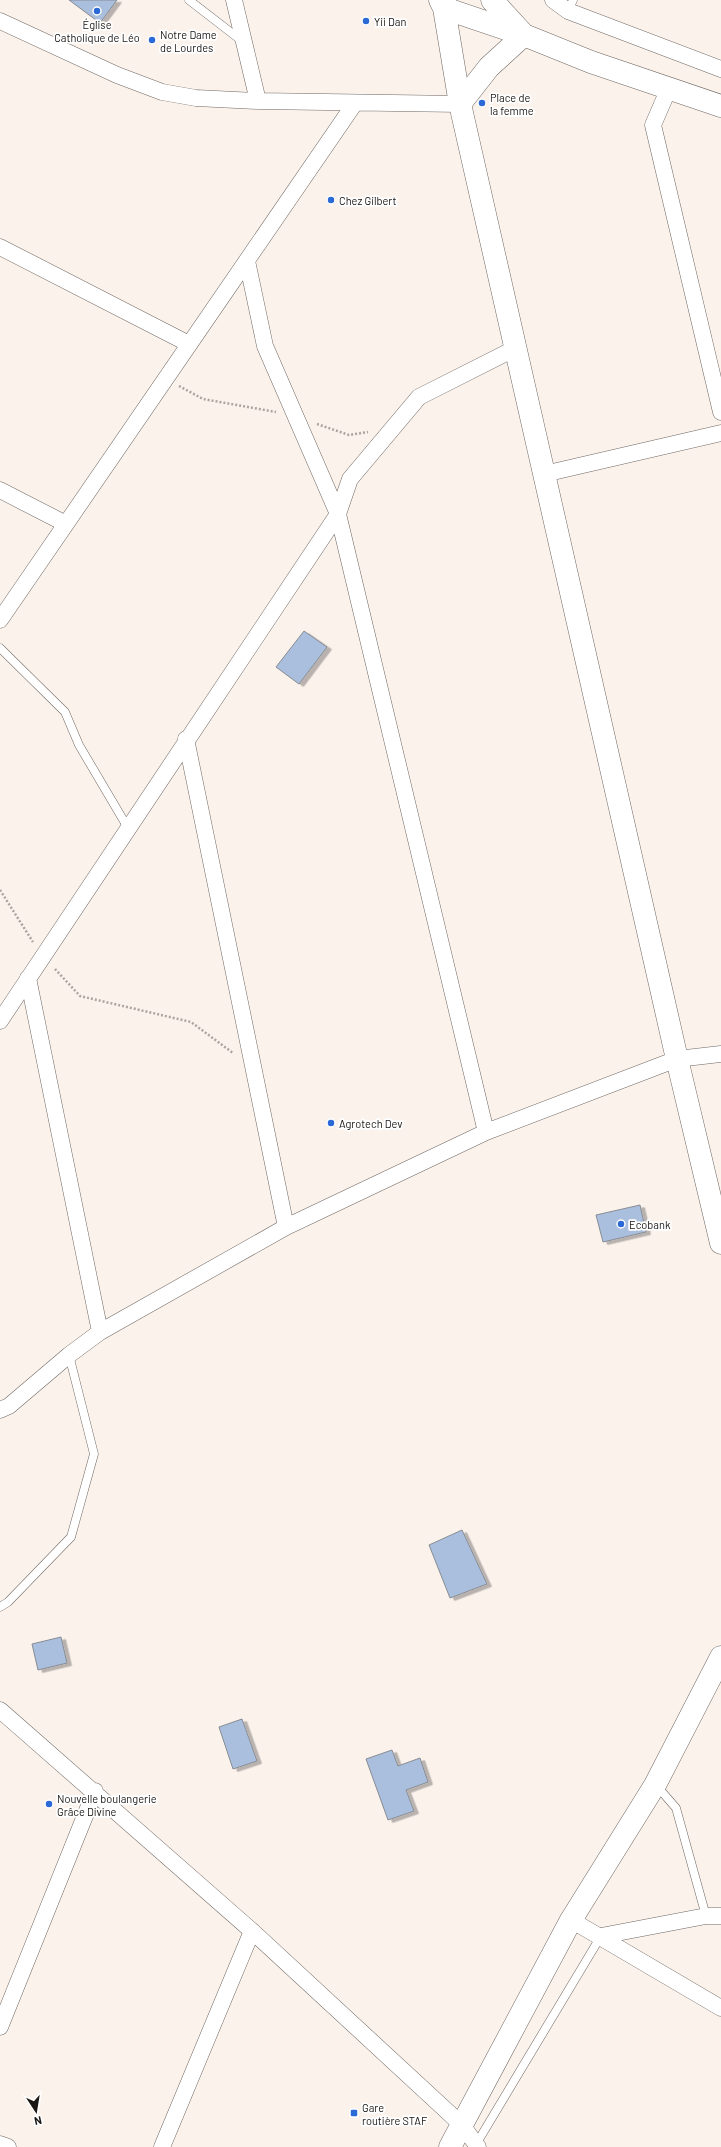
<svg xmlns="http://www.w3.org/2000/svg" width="721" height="2147" font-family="Barlow,sans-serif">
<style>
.building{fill:#aabedd;stroke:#878c93;filter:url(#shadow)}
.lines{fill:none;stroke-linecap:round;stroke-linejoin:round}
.lane-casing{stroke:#706863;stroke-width:9}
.street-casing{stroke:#706863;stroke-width:17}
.primary-casing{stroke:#706863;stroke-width:23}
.path{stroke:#aba4a0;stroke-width:2.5;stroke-dasharray:2 2;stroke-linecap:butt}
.lane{stroke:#fff;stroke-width:8}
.street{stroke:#fff;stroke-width:16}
.primary{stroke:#fff;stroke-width:22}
.poi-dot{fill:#2a69d6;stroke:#fff;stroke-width:1.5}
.labels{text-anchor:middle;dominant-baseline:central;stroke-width:3.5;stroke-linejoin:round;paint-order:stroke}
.poi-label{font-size:11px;fill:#191614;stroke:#fff;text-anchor:start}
</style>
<defs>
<filter id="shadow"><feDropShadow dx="4.5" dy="2.5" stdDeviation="0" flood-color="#0004"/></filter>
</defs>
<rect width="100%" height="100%" fill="#fbf2ec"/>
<!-- building -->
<path class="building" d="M 69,0 L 117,0 L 100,23 Z
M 304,631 L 327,647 L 299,684 L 276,667 Z
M 640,1205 L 646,1232 L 603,1242 L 596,1215 Z
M 462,1530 L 487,1584 L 450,1598 L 429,1545 Z
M 61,1637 L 67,1663 L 38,1670 L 32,1644 Z
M 242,1719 L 257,1761 L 233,1769 L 219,1727 Z
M 392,1750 L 398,1766 L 420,1758 L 428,1782 L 406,1790 L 414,1811 L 388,1820 L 366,1759 Z"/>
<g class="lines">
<defs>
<path id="lane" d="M 189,0 L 242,41
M 568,11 L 573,0
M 0,648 L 65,712 L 79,745 L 128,828
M 0,1607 L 8,1602 L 71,1537 L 94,1454 L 69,1355
M 656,1785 L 676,1808 L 706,1916
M 475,2146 L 601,1936"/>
<path id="street" d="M 234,0 L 258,101
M 553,0 L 568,11 L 721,69
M 0,21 L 117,75 L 162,92 L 196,98 L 258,101 L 460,104
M 669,88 L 653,125 L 721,412
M 0,247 L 189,344
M 247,261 L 265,346 L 338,514 L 486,1132
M 544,474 L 721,433
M 0,490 L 66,524
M 0,620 L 355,103
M 186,739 L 286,1227
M 28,978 L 100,1332
M 0,1021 L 338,514 L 350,479 L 419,397 L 516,348
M 0,1410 L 9,1406 L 69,1355 L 100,1332 L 286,1227 L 486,1132 L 677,1059 L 721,1054
M 0,1710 L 252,1931 L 462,2125 L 478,2147
M 571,1920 L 721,2008
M 601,1936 L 706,1916 L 721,1916
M 0,2027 L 95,1791
M 0,2144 L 8,2147
M 162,2147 L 252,1931"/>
<path id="primary" d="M 440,0 L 444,8 L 524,35 L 591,62 L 721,106
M 445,0 L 444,8 L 460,104 L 677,1059 L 721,1243
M 460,104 L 489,67 L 524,35 L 492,0
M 450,2147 L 571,1920 L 655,1785 L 721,1657"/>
</defs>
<!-- lane casing -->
<use href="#lane" class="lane-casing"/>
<!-- street casing -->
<use href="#street" class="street-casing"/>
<!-- primary casing -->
<use href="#primary" class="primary-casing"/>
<!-- path -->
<path class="path" d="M 179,386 L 203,399 L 276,412
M 317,424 L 349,435 L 368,432
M 0,890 L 33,942
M 55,969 L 80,996 L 191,1022 L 233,1053"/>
<!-- lane -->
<use href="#lane" class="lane"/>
<!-- street -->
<use href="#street" class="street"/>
<!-- primary -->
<use href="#primary" class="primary"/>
</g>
<!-- markers -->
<g class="poi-dot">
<circle cx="97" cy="11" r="4"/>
<circle cx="366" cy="21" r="4"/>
<circle cx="152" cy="40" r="4"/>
<circle cx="482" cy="103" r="4"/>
<circle cx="331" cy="200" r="4"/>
<circle cx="331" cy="1123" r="4"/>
<circle cx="621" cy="1224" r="4"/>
<circle cx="49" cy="1804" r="4"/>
<rect x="350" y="2109" width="8" height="8" rx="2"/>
</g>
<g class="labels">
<!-- poi labels -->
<g class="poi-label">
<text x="374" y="21">Yii Dan</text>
<text x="97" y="24" text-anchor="middle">Église<tspan x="97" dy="13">Catholique de Léo</tspan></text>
<text x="160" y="34">Notre Dame<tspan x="160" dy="13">de Lourdes</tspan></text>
<text x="490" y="97">Place de<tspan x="490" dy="13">la femme</tspan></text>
<text x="339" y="200">Chez Gilbert</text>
<text x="339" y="1123">Agrotech Dev</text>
<text x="629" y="1224">Ecobank</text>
<text x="57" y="1798">Nouvelle boulangerie<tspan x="57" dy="13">Grâce Divine</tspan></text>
<text x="362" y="2107">Gare<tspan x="362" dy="13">routière STAF</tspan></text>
</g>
</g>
<!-- north arrow -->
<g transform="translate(36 2111) rotate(168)" stroke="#ffffff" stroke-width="3" paint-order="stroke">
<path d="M0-3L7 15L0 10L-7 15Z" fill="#191614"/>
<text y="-6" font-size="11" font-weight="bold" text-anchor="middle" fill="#191614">N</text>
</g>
</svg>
